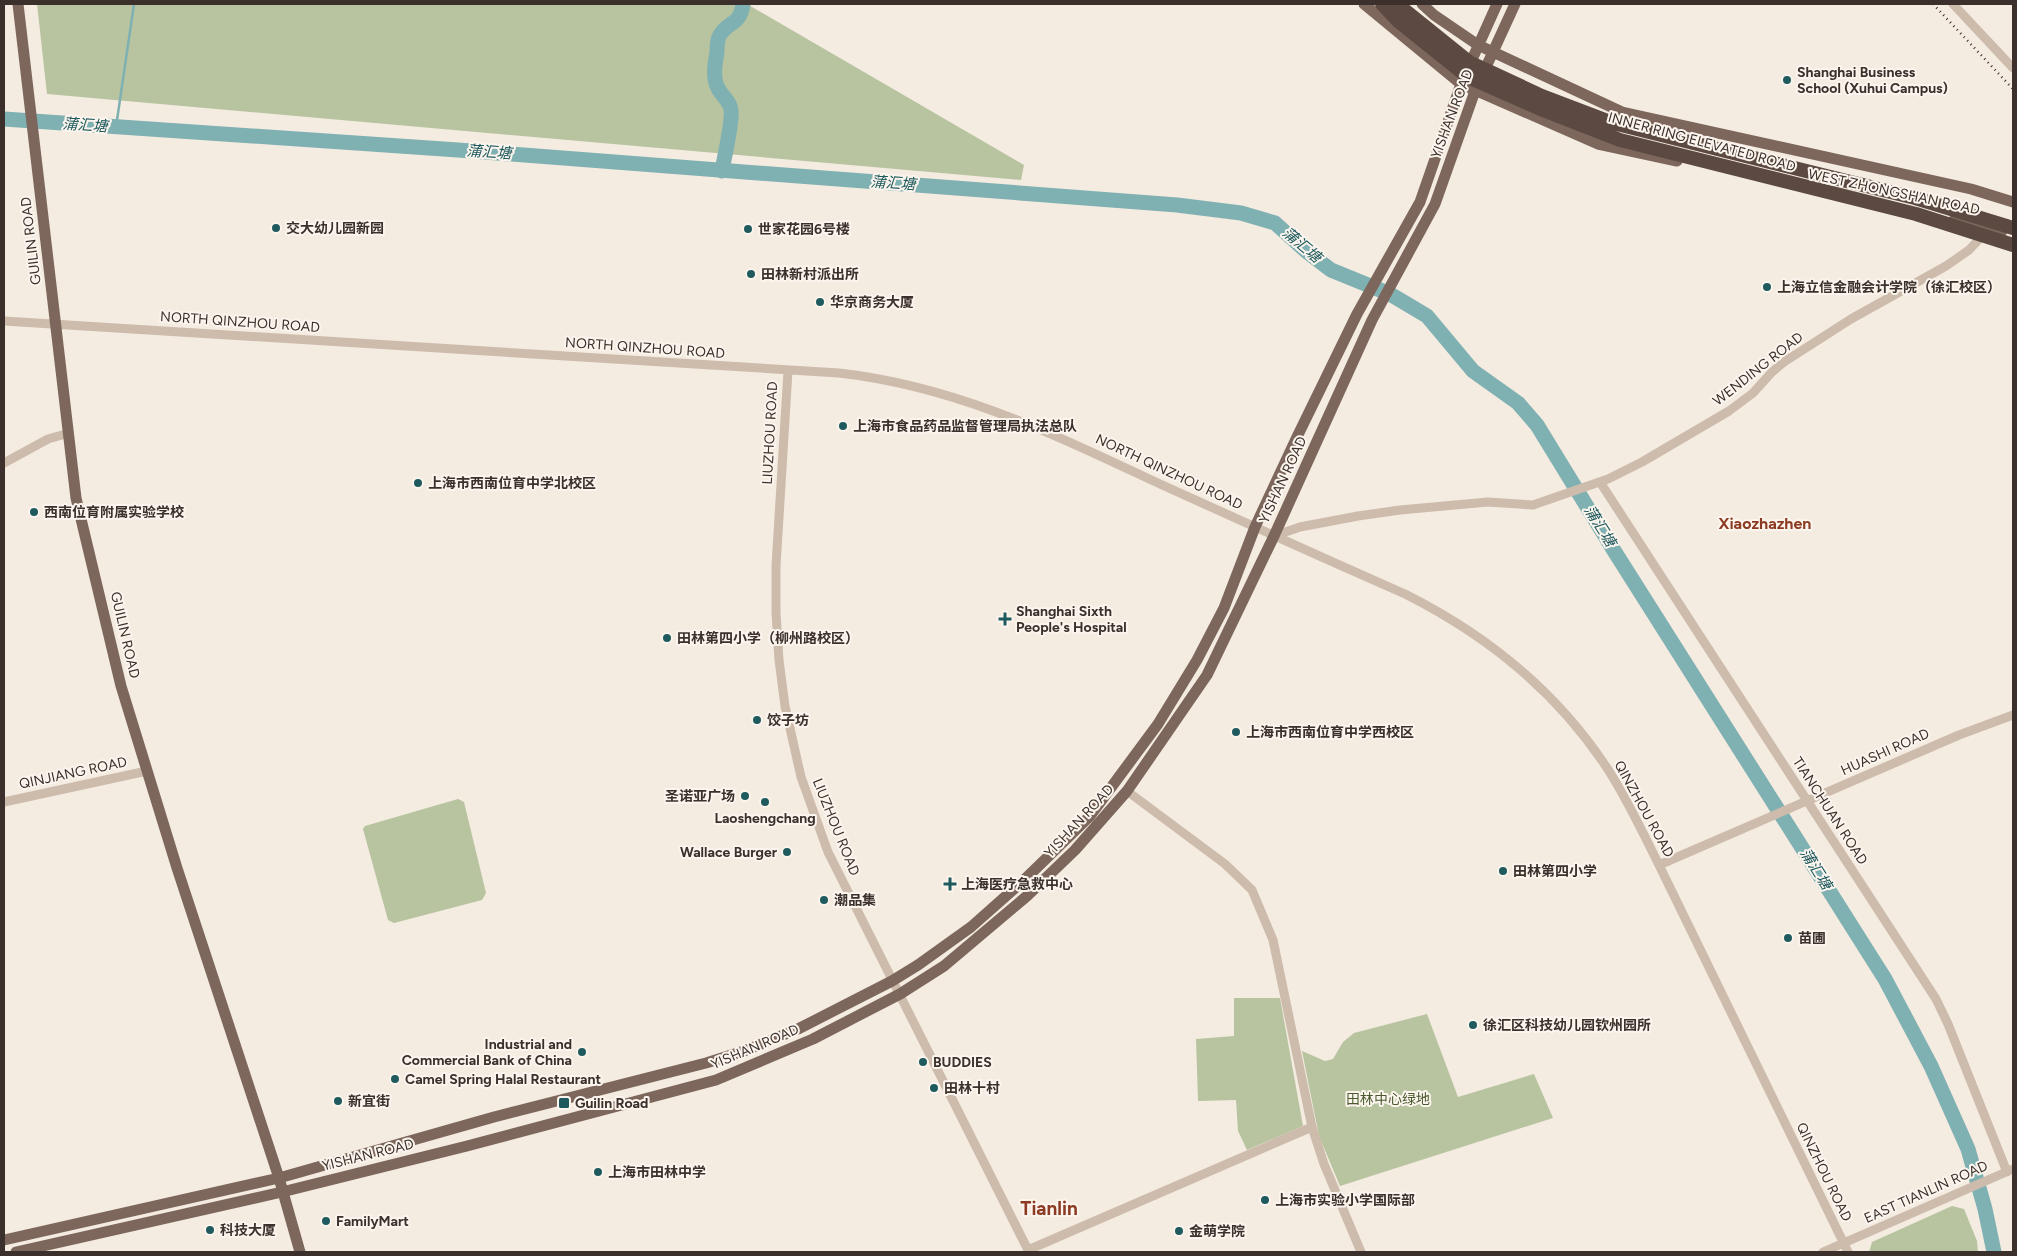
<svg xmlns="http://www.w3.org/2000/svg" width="2017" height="1256" font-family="Figtree,'Noto Sans SC',sans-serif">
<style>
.green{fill:#b8c4a0}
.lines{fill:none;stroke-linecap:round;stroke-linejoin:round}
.stream{stroke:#7fb0b2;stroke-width:2.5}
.river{stroke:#7fb0b2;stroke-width:15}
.minor{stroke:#cdbbac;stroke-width:9}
.major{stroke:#7d675c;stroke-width:11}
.rail{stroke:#3b302b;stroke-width:2.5;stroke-dasharray:1 4;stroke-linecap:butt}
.highway-bridge{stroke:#5c4a42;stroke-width:14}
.poi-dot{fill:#1f5a5e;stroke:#fbf5ee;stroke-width:2}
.labels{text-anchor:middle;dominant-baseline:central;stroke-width:4;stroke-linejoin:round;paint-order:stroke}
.poi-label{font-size:14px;font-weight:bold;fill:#3b302b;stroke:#fbf5ee;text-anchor:start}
.street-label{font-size:14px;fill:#3b302b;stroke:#fbf5ee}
.park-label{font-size:14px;fill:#4a5a2e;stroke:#fbf5ee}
.water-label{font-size:15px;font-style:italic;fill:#1f5a5e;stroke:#fbf5ee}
.quarter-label{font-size:16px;font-weight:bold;fill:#8c3b22;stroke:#fbf5ee}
.district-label{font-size:19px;font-weight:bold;fill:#8c3b22;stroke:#fbf5ee}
</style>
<rect width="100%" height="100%" fill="#f4ebe1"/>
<!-- green -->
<path class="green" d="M 37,4 L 747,4 L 1024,165 L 1021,180 L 47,94 Z
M 458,799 L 464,802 L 486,893 L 482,900 L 394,923 L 388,920 L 363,829 L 365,826 Z
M 1234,998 L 1280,998 L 1303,1126 L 1247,1150 L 1238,1131 L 1236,1100 L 1198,1101 L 1196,1039 L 1234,1036 Z
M 1427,1014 L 1458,1097 L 1534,1074 L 1553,1118 L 1340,1186 L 1319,1136 L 1302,1051 L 1325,1061 L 1333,1059 L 1343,1042 L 1354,1033 Z
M 1952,1206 L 1964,1209 L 1977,1241 L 1978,1252 L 1869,1252 L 1872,1242 Z"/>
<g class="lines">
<!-- stream -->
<path class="stream" d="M 116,127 L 134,4"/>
<!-- river -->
<path class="river" d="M 4,119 L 458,150 L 1177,205 L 1241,213 L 1275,223 L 1306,251 L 1331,270 L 1390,294 L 1427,316 L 1473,371 L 1518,403 L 1537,425 L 1613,549 L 1885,979 L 1931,1066 L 1968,1149 L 1985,1209 L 1994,1252
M 722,171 C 724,158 733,121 731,110 C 730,101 723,97 719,90 C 712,79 715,64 717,52 C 717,48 717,41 719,37 C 726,21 740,27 743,4"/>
<!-- minor -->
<path class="minor" d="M 1953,4 L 2013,68
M 4,321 L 839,373 C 956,386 1055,435 1160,484 C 1241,521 1323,558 1405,594 C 1487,635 1559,694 1609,771 C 1628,801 1643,833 1659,865 L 1848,1252
M 788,371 L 776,566 L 776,613 L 779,660 L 785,706 L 801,777 L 828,852 L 1029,1252
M 4,463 L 48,439 L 69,433
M 1600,482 L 1936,999 L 1948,1024 L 2007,1172
M 1274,536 L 1300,527 L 1358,516 L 1400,510 L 1488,502 L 1533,505 L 1608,479 L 1642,462 L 1729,411 L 1753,393 L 1772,372 L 1784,362 L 1851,319 L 1946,266 L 1969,250 L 1985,233
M 1127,791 L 1225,864 L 1252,890 L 1273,940 L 1312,1127 L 1324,1164 L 1361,1252
M 4,802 L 147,771
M 1659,865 L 1959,735 L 2013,715
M 1028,1250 L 1312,1127
M 1823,1252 L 2013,1169"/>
<!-- major -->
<path class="major" d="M 18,4 L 76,498 L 121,686 L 177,868 L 279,1178 L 300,1252
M 1364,4 L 1461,84 L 1598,144 L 1677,161
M 1422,4 L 1434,15 L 1478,45 L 1622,112 L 1971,189 L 2013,202
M 1954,220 L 2002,231
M 4,1240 L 279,1178 L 494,1117 L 706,1063 L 744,1051 L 798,1029 L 892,981 L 918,965 L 971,927 L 1023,881 L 1090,816 L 1158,724 L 1197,660 L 1224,608 L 1255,527 L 1296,439 L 1357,314 L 1420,202 L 1461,84 L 1497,4
M 16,1252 L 282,1192 L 467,1146 L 716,1080 L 813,1039 L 900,994 L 944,966 L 1027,896 L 1075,850 L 1127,791 L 1207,675 L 1274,536 L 1372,320 L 1435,204 L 1475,91 L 1515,4"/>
<!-- rail -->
<path class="rail" d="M 1933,4 L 2013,89"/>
<!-- highway-bridge -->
<path class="highway-bridge" d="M 1382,4 L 1398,21 L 1468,77 L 1543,110 L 1620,140 L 1916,214 L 2013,245
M 1397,4 L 1469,62 L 1542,96 L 1613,123 L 1915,198 L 2013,228"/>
</g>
<!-- markers -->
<g class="poi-dot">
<circle cx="1787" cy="80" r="5"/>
<circle cx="276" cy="228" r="5"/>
<circle cx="748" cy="229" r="5"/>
<circle cx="751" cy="274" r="5"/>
<circle cx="1767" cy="287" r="5"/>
<circle cx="820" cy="302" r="5"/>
<circle cx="843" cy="426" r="5"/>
<circle cx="418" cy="483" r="5"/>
<circle cx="34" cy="512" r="5"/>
<path d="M1002.5 611.5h5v5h5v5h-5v5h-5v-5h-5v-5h5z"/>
<circle cx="667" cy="638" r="5"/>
<circle cx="757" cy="720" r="5"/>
<circle cx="1236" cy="732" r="5"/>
<circle cx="745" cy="796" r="5"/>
<circle cx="765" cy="802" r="5"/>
<circle cx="787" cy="852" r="5"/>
<circle cx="1503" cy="871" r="5"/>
<path d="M947.5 876.5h5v5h5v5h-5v5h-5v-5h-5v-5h5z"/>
<circle cx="824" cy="900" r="5"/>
<circle cx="1788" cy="938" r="5"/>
<circle cx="1473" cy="1025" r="5"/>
<circle cx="582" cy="1052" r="5"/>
<circle cx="923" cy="1062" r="5"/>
<circle cx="395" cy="1079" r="5"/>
<circle cx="934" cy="1088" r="5"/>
<circle cx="338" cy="1101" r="5"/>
<rect x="558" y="1097" width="12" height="12" rx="2.5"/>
<circle cx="598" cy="1172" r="5"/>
<circle cx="1265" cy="1200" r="5"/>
<circle cx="326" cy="1221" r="5"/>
<circle cx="210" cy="1230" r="5"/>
<circle cx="1179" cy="1231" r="5"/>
</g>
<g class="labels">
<!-- poi labels -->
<g class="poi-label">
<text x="1797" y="72">Shanghai Business<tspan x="1797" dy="16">School (Xuhui Campus)</tspan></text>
<text x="286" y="228">交大幼儿园新园</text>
<text x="758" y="229">世家花园6号楼</text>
<text x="761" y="274">田林新村派出所</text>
<text x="1777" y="287">上海立信金融会计学院（徐汇校区）</text>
<text x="830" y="302">华京商务大厦</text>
<text x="853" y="426">上海市食品药品监督管理局执法总队</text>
<text x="428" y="483">上海市西南位育中学北校区</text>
<text x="44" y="512">西南位育附属实验学校</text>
<text x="1016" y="611">Shanghai Sixth<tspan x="1016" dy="16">People's Hospital</tspan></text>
<text x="677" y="638">田林第四小学（柳州路校区）</text>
<text x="767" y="720">饺子坊</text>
<text x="1246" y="732">上海市西南位育中学西校区</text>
<text x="735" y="796" text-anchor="end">圣诺亚广场</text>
<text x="765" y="818" text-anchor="middle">Laoshengchang</text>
<text x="777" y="852" text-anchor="end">Wallace Burger</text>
<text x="1513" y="871">田林第四小学</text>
<text x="961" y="884">上海医疗急救中心</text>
<text x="834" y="900">潮品集</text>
<text x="1798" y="938">苗圃</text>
<text x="1483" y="1025">徐汇区科技幼儿园钦州园所</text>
<text x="572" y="1044" text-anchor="end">Industrial and<tspan x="572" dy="16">Commercial Bank of China</tspan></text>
<text x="933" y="1062">BUDDIES</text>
<text x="405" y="1079">Camel Spring Halal Restaurant</text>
<text x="944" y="1088">田林十村</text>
<text x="348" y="1101">新宜街</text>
<text x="575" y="1103">Guilin Road</text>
<text x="608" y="1172">上海市田林中学</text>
<text x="1275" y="1200">上海市实验小学国际部</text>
<text x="336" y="1221">FamilyMart</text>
<text x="220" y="1230">科技大厦</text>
<text x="1189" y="1231">金萌学院</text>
</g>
<!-- street labels -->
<g class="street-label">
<text transform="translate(1452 114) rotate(-69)">YISHAN ROAD</text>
<text transform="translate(1702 142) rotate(15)">INNER RING ELEVATED ROAD</text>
<text transform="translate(1894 192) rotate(12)">WEST ZHONGSHAN ROAD</text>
<text transform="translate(31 241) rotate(-97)">GUILIN ROAD</text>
<text transform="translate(240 322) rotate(4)">NORTH QINZHOU ROAD</text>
<text transform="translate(645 348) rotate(4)">NORTH QINZHOU ROAD</text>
<text transform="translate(1758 369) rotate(-38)">WENDING ROAD</text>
<text transform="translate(770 433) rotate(-87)">LIUZHOU ROAD</text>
<text transform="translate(1169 472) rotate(25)">NORTH QINZHOU ROAD</text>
<text transform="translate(1283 480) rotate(-65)">YISHAN ROAD</text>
<text transform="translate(125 635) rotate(77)">GUILIN ROAD</text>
<text transform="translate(1885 752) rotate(-24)">HUASHI ROAD</text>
<text transform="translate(73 773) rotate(-12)">QINJIANG ROAD</text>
<text transform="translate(1644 809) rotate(61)">QINZHOU ROAD</text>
<text transform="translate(1830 811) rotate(57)">TIANCHUAN ROAD</text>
<text transform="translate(1079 821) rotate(-47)">YISHAN ROAD</text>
<text transform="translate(836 827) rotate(68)">LIUZHOU ROAD</text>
<text transform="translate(755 1047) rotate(-23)">YISHAN ROAD</text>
<text transform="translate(368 1155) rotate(-14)">YISHAN ROAD</text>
<text transform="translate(1824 1172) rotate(64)">QINZHOU ROAD</text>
<text transform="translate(1926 1192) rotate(-24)">EAST TIANLIN ROAD</text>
</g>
<!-- park labels -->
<g class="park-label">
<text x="1388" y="1099">田林中心绿地</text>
</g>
<!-- water labels -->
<g class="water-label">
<text transform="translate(85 125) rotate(4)">蒲汇塘</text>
<text transform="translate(489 152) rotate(4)">蒲汇塘</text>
<text transform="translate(893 183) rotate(4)">蒲汇塘</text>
<text transform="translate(1302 245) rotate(40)">蒲汇塘</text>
<text transform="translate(1600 526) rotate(58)">蒲汇塘</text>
<text transform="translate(1816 869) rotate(58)">蒲汇塘</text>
</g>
<!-- quarter labels -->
<g class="quarter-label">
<text x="1765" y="523">Xiaozhazhen</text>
</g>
<!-- district labels -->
<g class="district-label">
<text x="1049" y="1208">Tianlin</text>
</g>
</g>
<!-- border -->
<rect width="2017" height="1256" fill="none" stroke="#3b302b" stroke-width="10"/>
</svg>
